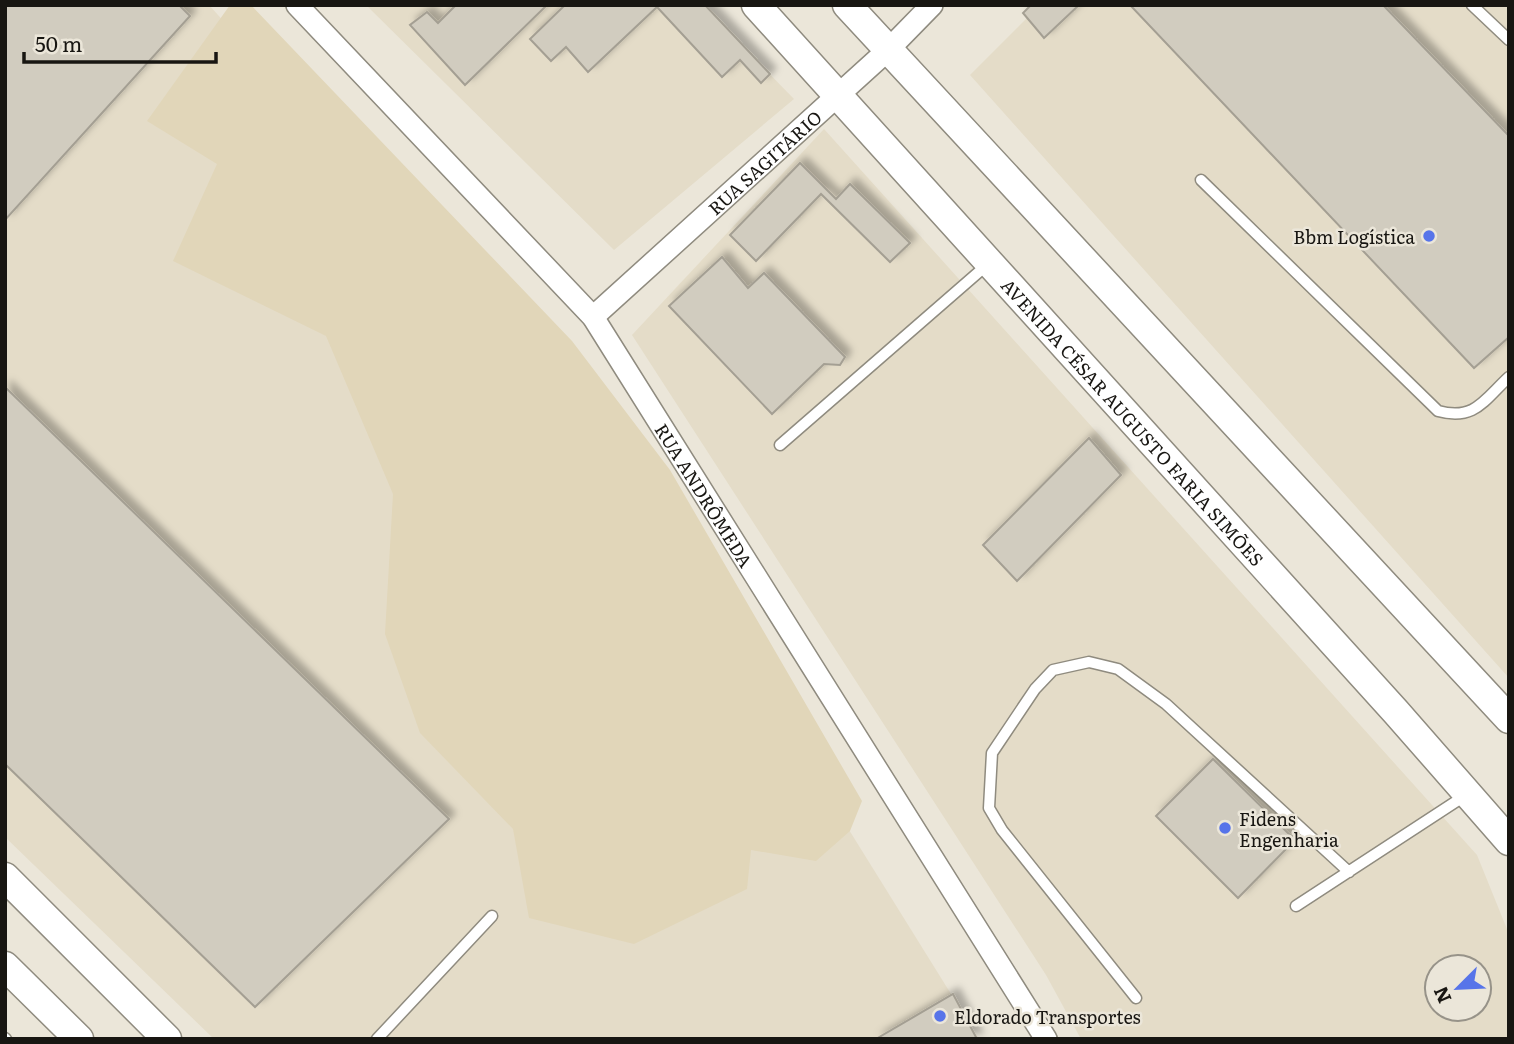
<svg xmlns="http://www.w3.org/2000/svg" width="1514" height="1044" font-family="Literata,serif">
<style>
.built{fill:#e4dcc8;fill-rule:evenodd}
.green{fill:#e1d6b9}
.building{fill:#d1ccbf;stroke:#a49f93;stroke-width:2;filter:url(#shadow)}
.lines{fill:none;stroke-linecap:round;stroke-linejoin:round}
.lane-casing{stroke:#8f8b7f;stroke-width:13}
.street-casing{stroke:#8f8b7f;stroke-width:24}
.secondary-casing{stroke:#8f8b7f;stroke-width:31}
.lane{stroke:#fff;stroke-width:10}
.street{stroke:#fff;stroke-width:21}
.secondary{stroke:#fff;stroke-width:28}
.poi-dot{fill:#5774e9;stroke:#ebe6d9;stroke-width:2.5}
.labels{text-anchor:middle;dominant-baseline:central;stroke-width:5;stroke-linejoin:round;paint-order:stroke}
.street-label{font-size:18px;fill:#181612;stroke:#ebe6d9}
.poi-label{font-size:18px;fill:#181612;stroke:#ebe6d9;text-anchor:start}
</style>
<defs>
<filter id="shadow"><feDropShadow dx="6" dy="-6" stdDeviation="3.5" flood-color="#0004"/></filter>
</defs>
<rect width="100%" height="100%" fill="#ebe6d9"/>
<!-- built -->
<path class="built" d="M 5,5 L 209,5 L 619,460 L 979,1039 L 214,1039 L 5,837 Z
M 366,5 L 702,5 L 794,99 L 614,250 Z
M 1040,5 L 1509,5 L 1509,678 L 970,75 Z
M 824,129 L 1477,855 L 1509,934 L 1509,1039 L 1081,1039 L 1046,975 L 632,335 ZM 1437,967 L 1479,967 L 1479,1009 L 1437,1009 Z"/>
<!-- green -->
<path class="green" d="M 230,5 L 251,5 L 572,341 L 670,470 L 862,801 L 850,831 L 816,861 L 751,850 L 747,889 L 634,944 L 529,918 L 513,829 L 420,733 L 385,634 L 393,494 L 326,336 L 173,261 L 217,164 L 147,121 Z"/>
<!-- building -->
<path class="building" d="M 5,5 L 179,5 L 190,16 L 5,220 Z
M 456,5 L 547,5 L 465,85 L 410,25 L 427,12 L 438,23 Z
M 565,5 L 705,5 L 770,74 L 761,83 L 740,60 L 722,77 L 657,7 L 588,72 L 566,47 L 551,61 L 530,39 Z
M 1031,5 L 1079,5 L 1044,38 L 1023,13 Z
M 1130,5 L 1383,5 L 1509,136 L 1509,337 L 1474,368 Z
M 800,163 L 836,199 L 850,184 L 910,243 L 890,262 L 821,194 L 756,261 L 730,235 Z
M 722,257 L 748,288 L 764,273 L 845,357 L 840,365 L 824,364 L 772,414 L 669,306 Z
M 5,387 L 449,819 L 255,1007 L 5,764 Z
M 1089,438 L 1121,475 L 1017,581 L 983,545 Z
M 1213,759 L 1295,840 L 1238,898 L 1156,816 Z
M 953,994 L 977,1039 L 876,1039 Z"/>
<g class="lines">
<defs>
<path id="lane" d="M 1472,5 L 1509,40
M 1201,180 L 1438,411 C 1475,421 1484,400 1509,377
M 780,445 L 988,264
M 1296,906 L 1466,795
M 1136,998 L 1002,830 L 989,808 L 992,753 L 1035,689 L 1053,670 L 1089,662 L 1118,669 L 1166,704 L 1349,872
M 5,1038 L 6,1039
M 377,1039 L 492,916"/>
<g id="street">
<path id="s1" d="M 297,5 L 593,317 L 1046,1039"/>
<path id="s2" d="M 593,317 L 889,49 L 932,5"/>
</g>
<g id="secondary">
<path id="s3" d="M 756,5 L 1396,712 L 1509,841"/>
<path d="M 847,5 L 1509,719"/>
<path d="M 5,877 L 167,1039"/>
<path d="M 5,966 L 79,1039"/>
</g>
</defs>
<!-- lane casing -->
<use href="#lane" class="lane-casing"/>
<!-- street casing -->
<use href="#street" class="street-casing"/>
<!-- secondary casing -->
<use href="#secondary" class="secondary-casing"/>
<!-- lane -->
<use href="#lane" class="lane"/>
<!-- street -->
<use href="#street" class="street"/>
<!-- secondary -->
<use href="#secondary" class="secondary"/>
</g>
<!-- markers -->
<g class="poi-dot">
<circle cx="1429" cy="236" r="7"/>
<circle cx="1225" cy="828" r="7"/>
<circle cx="940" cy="1016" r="7"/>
</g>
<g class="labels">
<!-- street labels -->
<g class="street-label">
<text stroke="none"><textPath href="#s2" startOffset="231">RUA SAGITÁRIO</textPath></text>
<text stroke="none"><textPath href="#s3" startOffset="562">AVENIDA CÉSAR AUGUSTO FARIA SIMÕES</textPath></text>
<text stroke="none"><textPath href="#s1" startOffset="640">RUA ANDRÔMEDA</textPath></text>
</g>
<!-- poi labels -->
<g class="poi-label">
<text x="1415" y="236" text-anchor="end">Bbm Logística</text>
<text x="1239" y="818">Fidens<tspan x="1239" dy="21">Engenharia</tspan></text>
<text x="954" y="1016">Eldorado Transportes</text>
</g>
</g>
<!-- border -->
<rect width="1514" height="1044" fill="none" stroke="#181612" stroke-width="14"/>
<!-- north arrow -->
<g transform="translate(1458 988) rotate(246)"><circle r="33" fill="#ebe6d9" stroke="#979389" stroke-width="2"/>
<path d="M0-5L12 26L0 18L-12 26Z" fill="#5774e9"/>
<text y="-10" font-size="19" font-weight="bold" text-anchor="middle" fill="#181612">N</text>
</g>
<!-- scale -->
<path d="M24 52v10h192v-10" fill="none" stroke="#181612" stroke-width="3.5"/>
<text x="35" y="52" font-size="21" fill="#181612" stroke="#ebe6d9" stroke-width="5" paint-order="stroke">50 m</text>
</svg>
